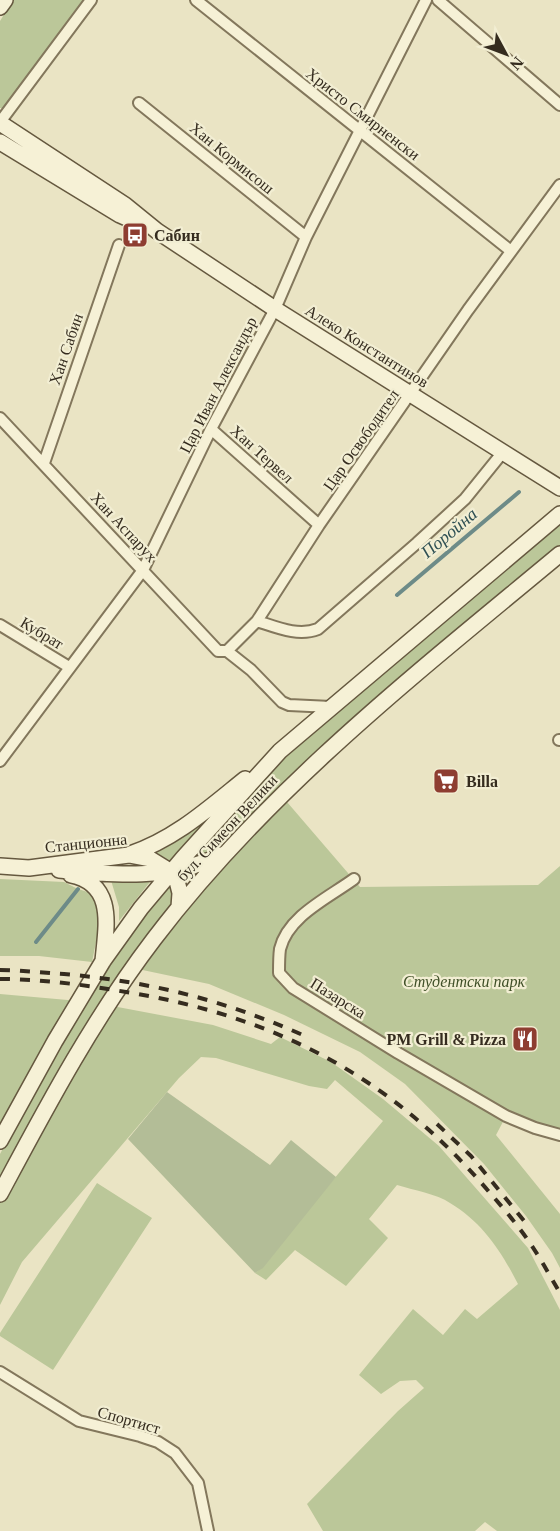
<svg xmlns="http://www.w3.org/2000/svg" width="560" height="1531" font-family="Georgia,serif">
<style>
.green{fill:#bbc799}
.cemetery{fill:#b3bd97}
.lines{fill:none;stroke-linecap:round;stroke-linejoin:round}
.stream{stroke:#6d8b88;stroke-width:4}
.street-casing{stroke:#83775c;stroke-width:14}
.secondary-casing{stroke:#65583f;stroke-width:18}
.street{stroke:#f6f1d6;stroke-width:10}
.secondary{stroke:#f6f1d6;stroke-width:15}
.rail{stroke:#352c1f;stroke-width:4;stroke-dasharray:10 10;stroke-linecap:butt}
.labels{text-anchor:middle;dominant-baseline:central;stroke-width:4.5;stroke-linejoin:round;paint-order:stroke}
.street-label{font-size:16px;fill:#352c1f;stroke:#f2eed3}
.poi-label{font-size:16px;font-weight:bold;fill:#352c1f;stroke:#f2eed3;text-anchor:start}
.park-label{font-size:16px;font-style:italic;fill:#3f4f27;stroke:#f2eed3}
.water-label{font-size:18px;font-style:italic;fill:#2f5053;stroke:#f2eed3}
</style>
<rect width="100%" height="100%" fill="#eae4c4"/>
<!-- green -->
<path class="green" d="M 13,0 L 83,0 L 3,108 L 0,108 L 0,21 Z
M 560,520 L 560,546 L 344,726 L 265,800 L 214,854 L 188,861 L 282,755 Z
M 281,795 L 360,887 L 538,885 L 560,866 L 560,1135 L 506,1116 L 496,1135 L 560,1214 L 560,1268 L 552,1253 L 526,1216 L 484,1164 L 405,1084 L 360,1052 L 284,1015 L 209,984 L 133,968 L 107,1005 L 213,1025 L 271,1044 L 280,1037 L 331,1062 L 383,1099 L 439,1146 L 528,1248 L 560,1310 L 560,1531 L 497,1531 L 485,1522 L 475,1531 L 323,1531 L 307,1504 L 398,1411 L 424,1388 L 416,1380 L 400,1381 L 381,1394 L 359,1375 L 413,1309 L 443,1335 L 465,1309 L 477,1319 L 518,1284 C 501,1251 483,1223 450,1203 C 437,1194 413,1190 397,1185 L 369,1219 L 388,1238 L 346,1286 L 295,1250 L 266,1280 L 255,1273 L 263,1267 L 316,1200 L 383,1121 L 335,1080 L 327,1089 L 309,1086 L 216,1058 L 201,1057 L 179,1078 L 22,1262 L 0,1305 L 0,1154 L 8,1139 L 106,966 L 170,882 L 176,907 Z
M 216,811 L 169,864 L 148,852 Z
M 110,877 L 153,878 L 119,921 L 119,907 Z
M 0,879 L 64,882 L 78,889 L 91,893 L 97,901 L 101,917 L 92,962 L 39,956 L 0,956 Z
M 0,994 L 79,1001 L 0,1135 Z
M 97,1183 L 152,1218 L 53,1370 L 0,1336 L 0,1333 Z"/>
<!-- cemetery -->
<path class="cemetery" d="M 167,1092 L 270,1165 L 291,1140 L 336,1177 L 263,1268 L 255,1273 L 128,1139 Z"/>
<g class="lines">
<!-- stream -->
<path class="stream" d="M 397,595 L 519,492
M 36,942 L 78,889"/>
<defs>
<path id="street" d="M 196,0 L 511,251
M 438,0 L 560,105
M 139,103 L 306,237
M 0,122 L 91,0
M 0,418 L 218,651 L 227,651
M 211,429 L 319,525
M 44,463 L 119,245
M 257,621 C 276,627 298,637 318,629 L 417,543 L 465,499 L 503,452
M 0,625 L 69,667
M 227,651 L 257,621 L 319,525 L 468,310 L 560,185
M 227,651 L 251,670 L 282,702 L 289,705 L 331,707
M 559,740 L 560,740
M 0,761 L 143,570 L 211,429 L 275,309 L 306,237 L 426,0
M 354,879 C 328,898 288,916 280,949 C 279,956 279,965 279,973 L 293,988 L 398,1053 L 506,1116 L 535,1128 L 560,1135
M 0,1372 L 79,1421 L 140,1436 L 158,1442 L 175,1453 L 198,1483 L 208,1531"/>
<path id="secondary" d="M 0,7 L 5,0
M 0,123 L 125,205 L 157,231 L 275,309 L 560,488
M 0,142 L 120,215 L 138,223
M 130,854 C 175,839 209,808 245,779
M 0,866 L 29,868 L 129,855 L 150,859 L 171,872 L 177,881 L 180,893 L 179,907
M 59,870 C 114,875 171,880 221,855
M 71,875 C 116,884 106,927 103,961
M 0,1141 L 55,1041 L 103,961 L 141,908 L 183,858 L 280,751 L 560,514
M 0,1194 C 47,1106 93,1019 154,939 C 268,789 417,673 560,554"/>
</defs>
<!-- street casing -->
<use href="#street" class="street-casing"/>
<!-- secondary casing -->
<use href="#secondary" class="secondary-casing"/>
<!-- street -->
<use href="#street" class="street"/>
<!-- secondary -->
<use href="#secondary" class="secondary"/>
<!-- rail -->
<path class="rail" d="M 0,970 C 21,970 43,973 64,974 C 152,982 224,1000 305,1036
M 0,979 C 42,979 85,985 126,992 C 275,1016 392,1077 490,1193 C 505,1210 520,1228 532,1246 C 542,1261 551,1278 560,1293
M 437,1124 L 471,1156 L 525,1222"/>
</g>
<!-- icons -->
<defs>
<symbol id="bus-square" viewBox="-11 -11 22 22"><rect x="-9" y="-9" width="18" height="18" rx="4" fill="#8e3d31" stroke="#f2eed3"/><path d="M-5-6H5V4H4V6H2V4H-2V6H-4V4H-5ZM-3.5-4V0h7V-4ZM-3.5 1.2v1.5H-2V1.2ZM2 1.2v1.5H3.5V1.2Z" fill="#fff"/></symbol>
<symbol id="supermarket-square" viewBox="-11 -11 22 22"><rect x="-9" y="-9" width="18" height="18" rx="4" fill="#8e3d31" stroke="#f2eed3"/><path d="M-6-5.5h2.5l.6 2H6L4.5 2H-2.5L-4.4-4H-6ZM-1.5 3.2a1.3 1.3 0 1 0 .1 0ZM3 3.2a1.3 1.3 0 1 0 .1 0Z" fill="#fff"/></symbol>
<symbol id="restaurant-square" viewBox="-11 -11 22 22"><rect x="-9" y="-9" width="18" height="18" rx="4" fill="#8e3d31" stroke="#f2eed3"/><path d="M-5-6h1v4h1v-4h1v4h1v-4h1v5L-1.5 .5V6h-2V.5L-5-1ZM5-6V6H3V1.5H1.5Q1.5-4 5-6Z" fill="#fff"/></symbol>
</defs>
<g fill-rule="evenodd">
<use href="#bus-square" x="120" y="220" width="30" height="30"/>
<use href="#supermarket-square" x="431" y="766" width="30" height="30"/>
<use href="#restaurant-square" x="510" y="1024" width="30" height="30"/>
</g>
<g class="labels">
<!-- street labels -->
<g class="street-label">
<text transform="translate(363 114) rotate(38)">Христо Смирненски</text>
<text transform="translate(232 158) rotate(39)">Хан Кормисош</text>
<text transform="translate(367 346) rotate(32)">Алеко Константинов</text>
<text transform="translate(66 349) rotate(-71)">Хан Сабин</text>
<text transform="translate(218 385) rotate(-63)">Цар Иван Александър</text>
<text transform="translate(361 440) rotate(-55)">Цар Освободител</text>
<text transform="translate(262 454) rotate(42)">Хан Тервел</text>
<text transform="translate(124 527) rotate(47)">Хан Аспарух</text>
<text transform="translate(42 633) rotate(31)">Кубрат</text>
<text transform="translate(227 828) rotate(-47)">бул. Симеон Велики</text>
<text transform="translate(86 843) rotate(-6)">Станционна</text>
<text transform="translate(338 998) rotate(32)">Пазарска</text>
<text transform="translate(129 1420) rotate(16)">Спортист</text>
</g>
<!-- poi labels -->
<g class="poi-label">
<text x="154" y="235">Сабин</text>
<text x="466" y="781">Billa</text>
<text x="506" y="1039" text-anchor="end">PM Grill &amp; Pizza</text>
</g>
<!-- park labels -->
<g class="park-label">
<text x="464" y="981">Студентски парк</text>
</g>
<!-- water labels -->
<g class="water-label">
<text transform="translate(449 533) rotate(-40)">Поройна</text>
</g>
</g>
<!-- north arrow -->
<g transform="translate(506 54) rotate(131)" stroke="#f2eed3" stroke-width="4.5" paint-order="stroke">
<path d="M0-4.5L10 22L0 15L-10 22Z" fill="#352c1f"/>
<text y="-9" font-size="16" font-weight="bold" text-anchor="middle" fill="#352c1f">N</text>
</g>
</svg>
